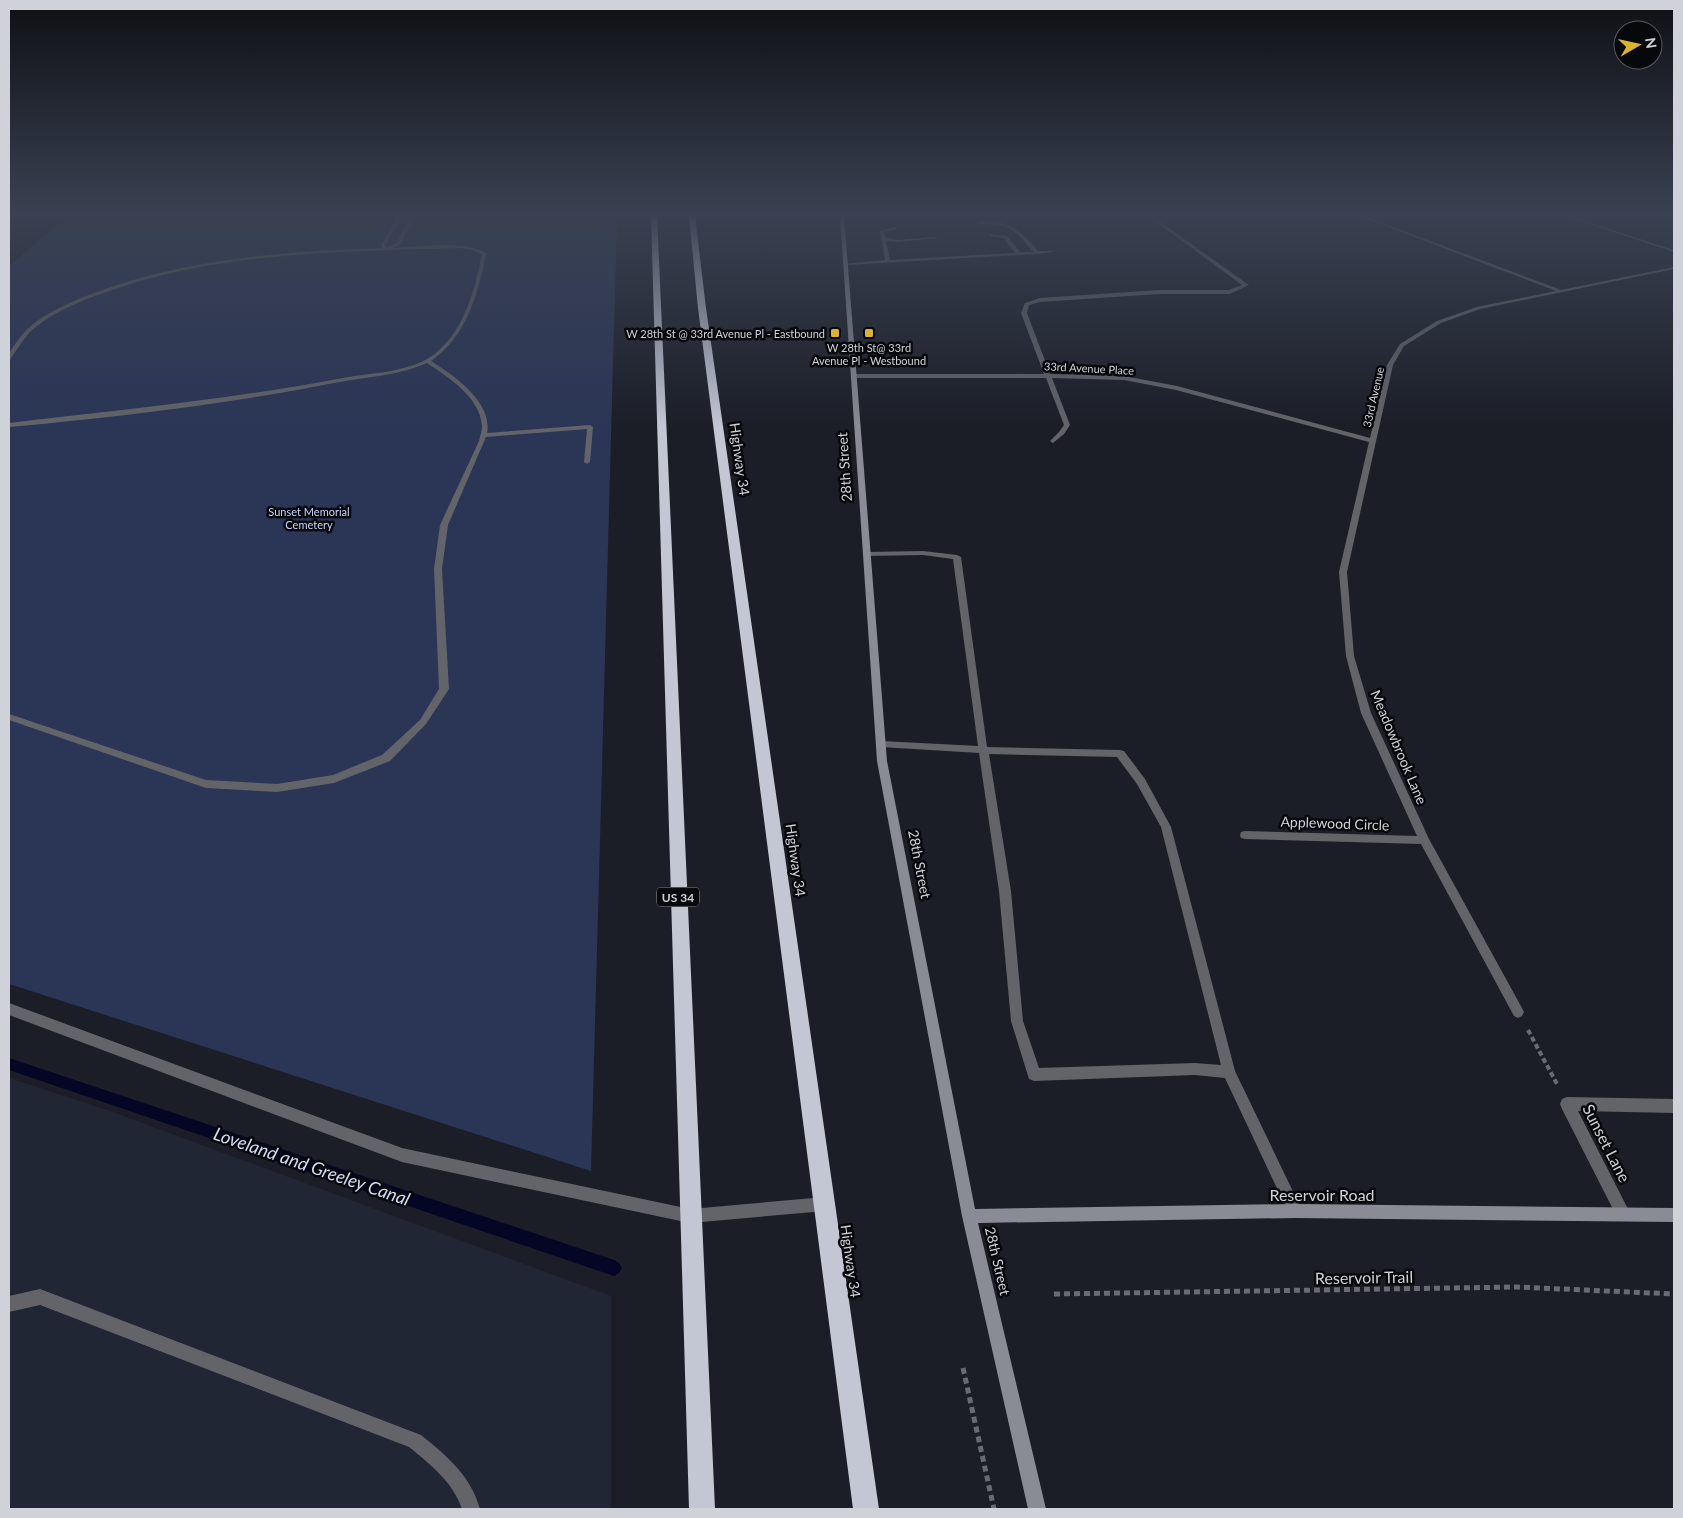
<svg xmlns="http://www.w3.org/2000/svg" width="1683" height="1518" font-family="Lato,sans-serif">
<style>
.built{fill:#212635}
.green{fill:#2b3556}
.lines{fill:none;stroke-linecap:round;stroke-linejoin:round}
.stream{fill:#030624;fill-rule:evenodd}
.path-far1{stroke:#686b73;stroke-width:4;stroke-dasharray:5 3;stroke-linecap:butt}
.path{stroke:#686b73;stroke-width:5;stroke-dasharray:6 4;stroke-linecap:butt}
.lane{fill:#626469;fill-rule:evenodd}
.street{fill:#626469;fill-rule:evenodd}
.secondary{fill:#898c94;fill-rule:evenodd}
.highway{fill:#c3c7d4;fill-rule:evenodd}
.poi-dot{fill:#dbb233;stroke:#07080c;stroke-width:2}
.labels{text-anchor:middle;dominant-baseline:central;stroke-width:5;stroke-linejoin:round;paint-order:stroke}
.far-poi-label{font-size:11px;fill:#cfd2d8;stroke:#07080c;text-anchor:end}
.far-street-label{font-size:11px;fill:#cfd2d8;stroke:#07080c}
.far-park-label{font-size:11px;fill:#c7d5fc;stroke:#07080c}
.shield{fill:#07080c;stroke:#93959b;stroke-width:1}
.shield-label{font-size:12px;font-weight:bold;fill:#cfd2d8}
.street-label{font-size:14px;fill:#cfd2d8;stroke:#07080c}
.near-street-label{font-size:16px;fill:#cfd2d8;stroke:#07080c}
.near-water-label{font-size:18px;font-style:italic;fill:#d3dcf6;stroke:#07080c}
</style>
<rect width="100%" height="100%" fill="#1b1e27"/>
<!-- built -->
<path class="built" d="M 9,1078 L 107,1110 L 611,1296 L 611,1509 L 9,1509 Z"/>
<!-- green -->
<path class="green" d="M 250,216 L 617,216 L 591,1171 L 9,984 L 9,266 L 59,223 Z"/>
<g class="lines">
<!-- stream -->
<path class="stream" d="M 9,1058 L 614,1260 L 619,1263 L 622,1268 L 619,1273 L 614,1276 L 9,1070 Z"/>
<!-- path-far1 -->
<path class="path-far1" d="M 1528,1030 L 1557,1084"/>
<!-- path -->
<path class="path" d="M 1054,1294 L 1517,1287 L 1674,1294
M 963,1368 L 994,1509"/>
<!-- lane -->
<path class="lane" d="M 398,216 L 402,216 L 385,245 L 387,248 L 396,243 L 411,216 L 415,216 L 400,244 L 394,248 C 419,247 466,240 486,253 C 479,293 466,337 431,361 C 453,375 493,402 487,433 L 590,425 L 593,427 L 590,462 L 587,464 L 584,462 L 587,429 L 486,437 L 448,525 L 442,569 L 449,689 L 426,724 L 390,761 L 334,783 L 277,792 L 206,788 L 9,720 L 9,714 L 206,780 L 277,784 L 333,775 L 382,755 L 420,720 L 439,689 L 434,569 L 440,525 L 479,441 C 480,436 482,431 482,426 C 480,397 448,377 427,363 C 398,376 364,377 334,383 C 227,404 117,417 9,427 L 9,423 C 121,410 232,399 343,378 C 374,372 412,373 437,352 C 465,329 475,288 482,254 L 473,250 L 460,248 C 344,252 223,251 112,290 C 86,299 59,309 37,326 C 26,334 19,347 11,358 L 9,359 L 9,353 C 16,343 23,332 33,324 C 54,308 80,298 105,289 C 194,258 289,251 382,248 L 381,245 Z
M 977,222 C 1009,219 1019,229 1038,251 L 1051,251 L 1053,252 L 1037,254 L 846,265 L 844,264 L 885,260 L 880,231 L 895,227 L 897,229 L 884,232 L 886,238 L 897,240 L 936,237 L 938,238 L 897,242 L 886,241 L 890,260 L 1015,253 L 1004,238 L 989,236 L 991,234 L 1007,236 L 1020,252 L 1033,252 C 1014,229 1010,224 979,224 Z
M 923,551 L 957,555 L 961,557 L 987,747 L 1120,750 L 1124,751 L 1145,779 L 1171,827 L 1235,1071 L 1300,1206 L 1302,1211 L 1300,1216 L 1295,1218 L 1290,1216 L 1225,1078 L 1195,1075 L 1034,1081 L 1029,1079 L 1011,1021 L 999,891 L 979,753 L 881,747 L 876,744 L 881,741 L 978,746 L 953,559 L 923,555 L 867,556 L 863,554 L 867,552 ZM 989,754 L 1117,757 L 1137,784 L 1161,827 L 1221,1065 L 1195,1063 L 1039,1068 L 1023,1021 L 1011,891 Z
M 9,1003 L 402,1148 L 690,1209 L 825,1197 L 830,1199 L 832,1204 L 830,1209 L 825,1211 L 690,1223 L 402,1162 L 9,1015 Z
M 1567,1097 L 1674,1099 L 1674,1113 L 1578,1111 L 1628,1209 L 1630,1214 L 1628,1219 L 1623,1221 L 1618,1219 L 1562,1109 L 1560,1104 L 1562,1099 Z
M 40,1289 L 421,1435 C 447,1456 471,1476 480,1509 L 462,1509 C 453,1482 431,1465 409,1447 L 40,1305 L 9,1312 L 9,1296 Z"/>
<!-- street -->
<path class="street" d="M 1148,216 L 1152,216 L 1249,285 L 1230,294 L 1159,294 L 1040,302 L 1029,305 L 1027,313 L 1050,374 L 1124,376 L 1177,386 L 1370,438 L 1387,365 L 1400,344 L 1437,321 L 1477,307 L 1556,291 L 1359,216 L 1364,216 L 1561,290 L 1674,267 L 1674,269 L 1480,309 L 1441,323 L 1404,346 L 1393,365 L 1347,572 L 1354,656 L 1371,713 L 1429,839 L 1522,1008 L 1524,1012 L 1522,1016 L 1518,1018 L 1514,1016 L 1421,844 L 1245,839 L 1241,838 L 1240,835 L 1241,832 L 1245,831 L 1417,836 L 1361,713 L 1346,656 L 1339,572 L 1369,442 L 1176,390 L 1124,380 L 1052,378 L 1070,425 L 1064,434 L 1053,443 L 1050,441 L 1059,432 L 1064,425 L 1046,378 L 855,378 L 852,376 L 855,374 L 1044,374 L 1021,313 L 1025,303 L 1040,298 L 1159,290 L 1229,290 L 1242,285 Z
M 1564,216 L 1569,216 L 1674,250 L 1674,252 Z"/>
<!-- secondary -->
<path class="secondary" d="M 840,216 L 844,216 L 887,761 L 975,1209 L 1295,1204 L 1674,1208 L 1674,1222 L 1295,1218 L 978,1223 L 1046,1509 L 1028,1509 L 962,1216 L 877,761 Z"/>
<!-- highway -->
<path class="highway" d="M 651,216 L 657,216 L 715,1509 L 689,1509 Z
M 689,216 L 695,216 L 706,308 L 879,1509 L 853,1509 L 698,308 Z"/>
</g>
<!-- sky -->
<linearGradient id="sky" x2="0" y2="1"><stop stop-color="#0f1015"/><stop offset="0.5" stop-color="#394152"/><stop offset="1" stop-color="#394152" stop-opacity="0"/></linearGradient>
<rect width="1683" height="428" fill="url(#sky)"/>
<!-- markers -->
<g class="poi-dot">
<rect x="830" y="328" width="10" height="10" rx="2.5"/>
<rect x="864" y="328" width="10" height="10" rx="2.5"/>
</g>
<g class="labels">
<!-- far-poi labels -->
<g class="far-poi-label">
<text x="825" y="333">W 28th St @ 33rd Avenue Pl - Eastbound</text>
<text x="869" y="347" text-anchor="middle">W 28th St@ 33rd<tspan x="869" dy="13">Avenue Pl - Westbound</tspan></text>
</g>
<!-- far-street labels -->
<g class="far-street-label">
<text transform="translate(1089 368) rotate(3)">33rd Avenue Place</text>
<text transform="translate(1373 397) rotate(-77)">33rd Avenue</text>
</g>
<!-- far-park labels -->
<g class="far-park-label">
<text x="309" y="511">Sunset Memorial<tspan x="309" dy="13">Cemetery</tspan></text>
</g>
<!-- shield labels -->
<rect class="shield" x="657" y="887.5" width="42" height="19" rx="4"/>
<g class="shield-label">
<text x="678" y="897">US 34</text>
</g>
<!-- street labels -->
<g class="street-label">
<text transform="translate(740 459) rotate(82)">Highway 34</text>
<text transform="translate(844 467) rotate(-94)">28th Street</text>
<text transform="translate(1399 747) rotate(67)">Meadowbrook Lane</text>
<text transform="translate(1335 823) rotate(2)">Applewood Circle</text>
<text transform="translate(796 860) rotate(82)">Highway 34</text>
<text transform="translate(920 864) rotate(79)">28th Street</text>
<text transform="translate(851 1261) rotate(82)">Highway 34</text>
<text transform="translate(998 1261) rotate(77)">28th Street</text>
</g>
<!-- near-street labels -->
<g class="near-street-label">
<text transform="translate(1607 1143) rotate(63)">Sunset Lane</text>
<text x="1322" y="1194">Reservoir Road</text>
<text transform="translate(1364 1277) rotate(-1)">Reservoir Trail</text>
</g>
<!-- near-water labels -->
<g class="near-water-label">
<text transform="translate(312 1166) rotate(19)">Loveland and Greeley Canal</text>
</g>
</g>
<!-- border -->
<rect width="1683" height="1518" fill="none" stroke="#cfd2d8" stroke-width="20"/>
<!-- north arrow -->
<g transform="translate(1638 45) rotate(81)"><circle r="24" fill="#07080c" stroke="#57595e"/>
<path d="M0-4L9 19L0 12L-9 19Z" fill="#dbb233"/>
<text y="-8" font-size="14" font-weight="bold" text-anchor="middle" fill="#cfd2d8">N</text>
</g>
</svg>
